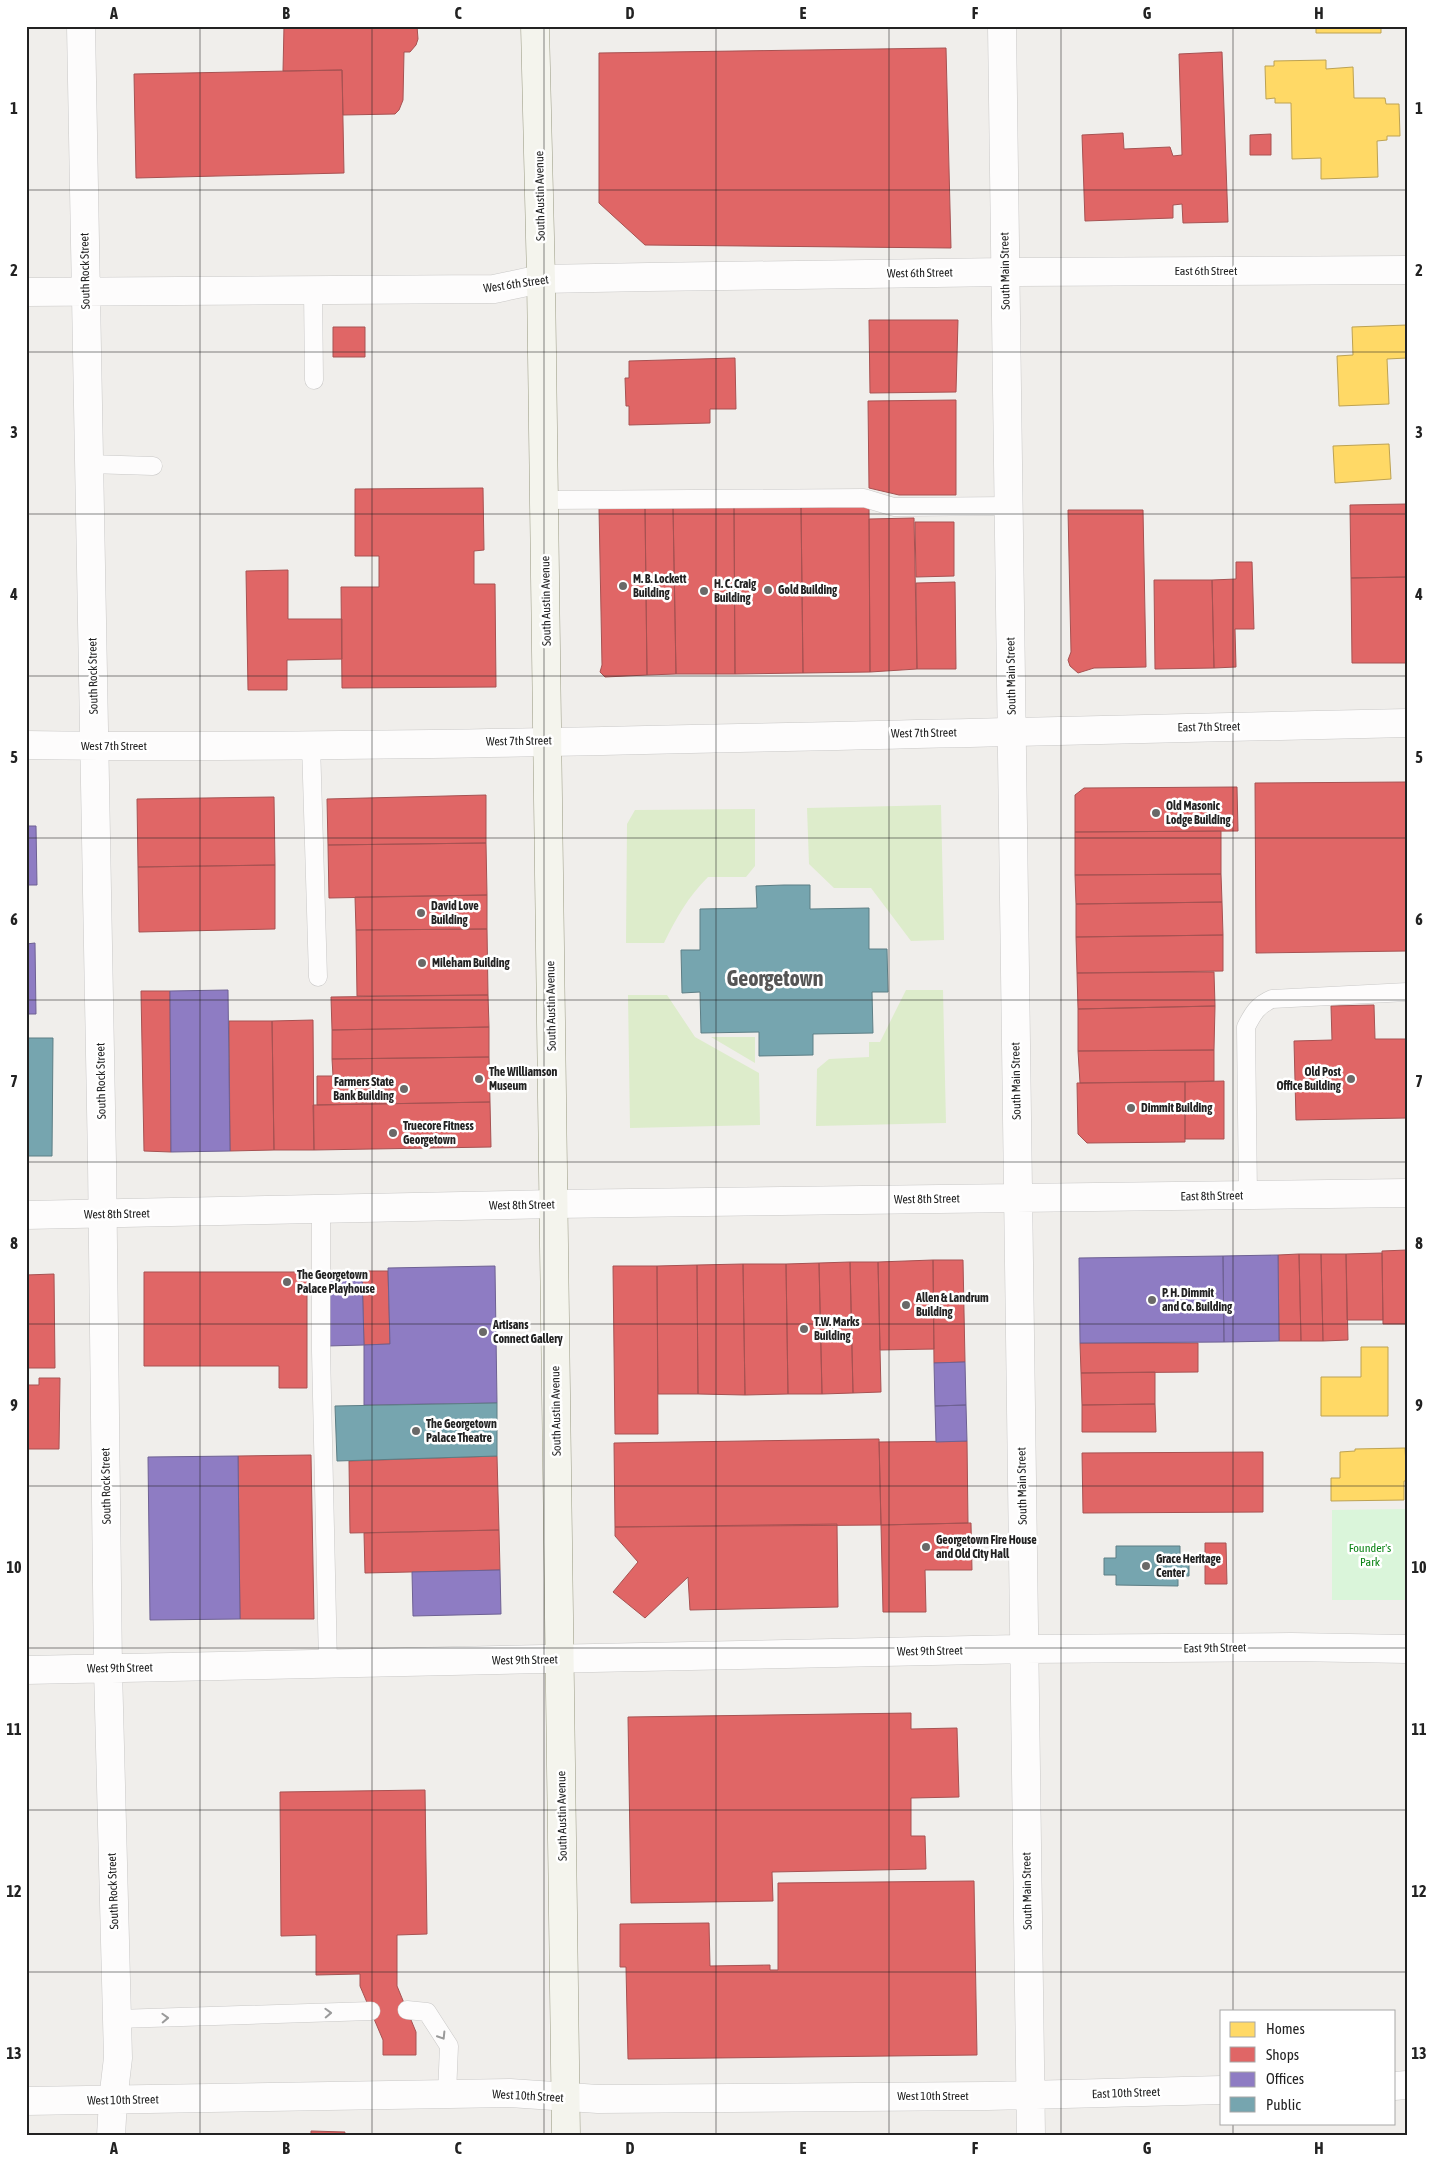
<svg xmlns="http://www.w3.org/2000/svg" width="1433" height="2162" font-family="'Asap Condensed',sans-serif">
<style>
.grass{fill:#ddeccb}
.park{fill:#daf5da}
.homes{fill:#ffd966;stroke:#bda252}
.shops{fill:#e06666;stroke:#a75252}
.offices{fill:#8e7cc3;stroke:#6e6193}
.public{fill:#76a5af;stroke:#5d7e85}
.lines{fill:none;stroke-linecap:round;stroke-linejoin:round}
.service-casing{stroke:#c9c8c7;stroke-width:19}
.minor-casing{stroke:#c9c8c7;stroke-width:29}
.tertiary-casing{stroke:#c9c8c7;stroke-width:29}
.secondary-casing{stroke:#999a82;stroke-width:29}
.service{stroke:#fdfcfc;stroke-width:18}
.minor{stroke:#fdfcfc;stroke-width:28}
.tertiary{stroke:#fdfcfc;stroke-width:28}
.secondary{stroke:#f4f4ed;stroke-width:28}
.oneway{stroke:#9a9a9a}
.grid{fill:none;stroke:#222;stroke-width:1;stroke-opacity:0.55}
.poi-dot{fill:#6a6968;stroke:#fff;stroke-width:2}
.labels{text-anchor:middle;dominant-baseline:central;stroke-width:5;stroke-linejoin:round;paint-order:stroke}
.street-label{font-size:12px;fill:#222;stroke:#fff}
.poi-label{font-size:12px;font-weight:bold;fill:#222;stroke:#fff;text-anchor:start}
.park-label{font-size:12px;fill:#0c8416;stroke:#fff}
.town-label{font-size:22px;font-weight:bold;fill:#555;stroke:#fff}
.neatline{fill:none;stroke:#222;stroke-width:2}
.grid-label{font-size:16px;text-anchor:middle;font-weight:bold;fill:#222}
</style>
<rect width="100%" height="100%" fill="#f0eeeb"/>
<!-- grass -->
<path class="grass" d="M 941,805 L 944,940 L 911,941 L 871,888 L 834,888 L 809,864 L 807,808 Z
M 755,809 L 755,866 L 746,877 L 708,877 C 688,897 676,918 664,943 L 626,943 L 627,824 L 635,810 Z
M 906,990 L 943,990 L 946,1123 L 816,1126 L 817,1069 L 829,1059 L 869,1057 L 869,1042 L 880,1042 Z
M 628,995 L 667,995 L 695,1037 L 759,1073 L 760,1125 L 630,1128 Z
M 711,1037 L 755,1037 L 755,1063 Z"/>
<!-- park -->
<path class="park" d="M 1407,1509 L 1407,1600 L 1332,1600 L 1332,1510 Z"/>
<!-- homes -->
<path class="homes" d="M 1316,26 L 1381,26 L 1381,33 L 1316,33 Z
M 1326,60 L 1326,69 L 1353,67 L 1354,98 L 1385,98 L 1386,104 L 1399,104 L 1400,136 L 1387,136 L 1387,140 L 1377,141 L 1378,177 L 1321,179 L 1321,158 L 1292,159 L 1291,103 L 1275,103 L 1275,98 L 1266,99 L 1265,66 L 1274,66 L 1274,61 Z
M 1407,325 L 1407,358 L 1387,359 L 1389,404 L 1339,406 L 1337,356 L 1353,355 L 1352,327 Z
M 1389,444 L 1391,479 L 1335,483 L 1333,446 Z
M 1361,1347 L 1388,1347 L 1388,1416 L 1321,1416 L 1321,1377 L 1361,1377 Z
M 1405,1448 L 1407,1481 L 1404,1481 L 1404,1500 L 1331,1501 L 1331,1478 L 1340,1478 L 1340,1452 L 1355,1451 L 1355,1449 Z"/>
<!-- shops -->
<path class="shops" d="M 284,26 L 417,26 L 418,39 L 416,45 L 410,52 L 404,52 L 403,100 L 399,110 L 395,114 L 343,115 L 342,70 L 283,71 Z
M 946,48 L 951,248 L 645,245 L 599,203 L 599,53 Z
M 1222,52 L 1228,222 L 1183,223 L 1182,204 L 1173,205 L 1173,218 L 1085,221 L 1082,135 L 1123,133 L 1124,149 L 1170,147 L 1173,156 L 1182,155 L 1179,54 Z
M 342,70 L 344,173 L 136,178 L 134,74 Z
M 1271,134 L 1271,155 L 1250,155 L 1250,135 Z
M 869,320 L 958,320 L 956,392 L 870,393 Z
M 333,327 L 365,327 L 365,357 L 333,357 Z
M 735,358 L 736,409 L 710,409 L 710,423 L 629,425 L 629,406 L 626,406 L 625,378 L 629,378 L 629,361 Z
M 956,400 L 956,495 L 899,495 L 869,488 L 868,401 Z
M 483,488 L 484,550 L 474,551 L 474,584 L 495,584 L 496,687 L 342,688 L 341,587 L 379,587 L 379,556 L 355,556 L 355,489 Z
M 1407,504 L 1407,577 L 1351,578 L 1350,505 Z
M 869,506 L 870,672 L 803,673 L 801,507 Z
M 645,507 L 647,675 L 605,677 L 600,672 L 602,665 L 599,508 Z
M 645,507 L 673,507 L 676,674 L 647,675 Z
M 673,507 L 734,507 L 735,674 L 676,674 Z
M 734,507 L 801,507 L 803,673 L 735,674 Z
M 1068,510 L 1143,510 L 1146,667 L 1094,668 L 1078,673 L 1070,666 L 1068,660 L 1071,652 Z
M 914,518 L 917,669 L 870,672 L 869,519 Z
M 915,522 L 954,522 L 954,576 L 916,577 Z
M 1236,562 L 1252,562 L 1254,629 L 1235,629 L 1236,667 L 1214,668 L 1212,580 L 1236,579 Z
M 288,570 L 288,619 L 342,619 L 342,659 L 287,660 L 287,690 L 248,690 L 246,571 Z
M 1407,577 L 1407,663 L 1352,663 L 1351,578 Z
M 1154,580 L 1212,580 L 1214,668 L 1155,669 Z
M 955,582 L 956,669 L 917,669 L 916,583 Z
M 1407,782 L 1407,951 L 1256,953 L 1255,783 Z
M 1237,787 L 1238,831 L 1075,832 L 1075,795 L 1084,788 Z
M 486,795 L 486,843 L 328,845 L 327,799 Z
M 274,797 L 275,865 L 138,867 L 137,799 Z
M 1221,831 L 1221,874 L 1075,875 L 1075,832 Z
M 486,843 L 487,895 L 329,898 L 328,845 Z
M 275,865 L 275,929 L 139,932 L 138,867 Z
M 1221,874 L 1222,902 L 1076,904 L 1075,875 Z
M 487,895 L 487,929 L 356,930 L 355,897 Z
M 1222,902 L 1223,935 L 1076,937 L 1076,904 Z
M 487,929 L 488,995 L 357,996 L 356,930 Z
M 1223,935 L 1223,971 L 1077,973 L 1076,937 Z
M 1214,972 L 1215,1006 L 1078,1009 L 1077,973 Z
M 141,991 L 170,991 L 171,1152 L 144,1151 Z
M 488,995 L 489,1027 L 332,1030 L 331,997 Z
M 1374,1005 L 1375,1039 L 1407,1039 L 1407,1118 L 1296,1120 L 1294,1041 L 1332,1040 L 1331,1006 Z
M 1215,1006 L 1214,1050 L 1078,1051 L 1078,1009 Z
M 313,1020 L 314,1150 L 274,1150 L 272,1021 Z
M 229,1021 L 272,1021 L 274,1150 L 230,1151 Z
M 489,1027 L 489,1057 L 332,1059 L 332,1030 Z
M 1214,1050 L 1214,1081 L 1080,1083 L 1078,1051 Z
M 489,1057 L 490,1102 L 317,1105 L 317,1076 L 333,1076 L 332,1059 Z
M 1224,1081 L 1224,1139 L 1185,1139 L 1185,1082 Z
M 1185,1082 L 1185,1142 L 1087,1143 L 1078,1134 L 1077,1083 Z
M 490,1102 L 491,1147 L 314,1150 L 313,1105 Z
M 1407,1250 L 1407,1324 L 1383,1324 L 1382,1251 Z
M 1382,1253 L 1383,1320 L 1347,1320 L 1346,1254 Z
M 1299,1254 L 1301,1341 L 1279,1341 L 1278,1255 Z
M 1299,1254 L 1321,1254 L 1323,1341 L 1301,1341 Z
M 1321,1254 L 1346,1254 L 1348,1340 L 1323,1341 Z
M 933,1260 L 934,1349 L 880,1350 L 878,1262 Z
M 933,1260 L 963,1260 L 965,1362 L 934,1363 Z
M 850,1262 L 853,1393 L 822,1394 L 819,1263 Z
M 850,1262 L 878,1262 L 881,1392 L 853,1393 Z
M 819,1263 L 822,1394 L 788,1394 L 786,1264 Z
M 743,1264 L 745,1395 L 698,1394 L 697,1265 Z
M 743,1264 L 786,1264 L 788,1394 L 745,1395 Z
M 697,1265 L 698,1394 L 658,1394 L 657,1266 Z
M 613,1266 L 657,1266 L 658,1434 L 615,1434 Z
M 362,1271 L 388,1271 L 390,1344 L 364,1345 Z
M 144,1272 L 307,1272 L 307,1388 L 279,1388 L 279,1366 L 144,1366 Z
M 54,1274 L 55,1368 L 26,1368 L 26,1275 Z
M 1080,1343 L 1198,1343 L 1198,1372 L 1081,1373 Z
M 1155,1372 L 1155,1404 L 1082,1405 L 1081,1373 Z
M 39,1378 L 60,1378 L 59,1449 L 26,1449 L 26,1385 L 39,1385 Z
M 1155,1404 L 1156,1432 L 1082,1432 L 1082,1405 Z
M 879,1439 L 881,1525 L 615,1527 L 614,1443 Z
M 967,1441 L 968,1523 L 881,1525 L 879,1442 Z
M 1263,1452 L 1263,1512 L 1083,1513 L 1082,1453 Z
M 311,1455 L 314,1619 L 240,1619 L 238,1456 Z
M 497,1456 L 499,1530 L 350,1533 L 349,1461 Z
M 968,1523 L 971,1523 L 972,1570 L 925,1570 L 926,1612 L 883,1612 L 881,1525 Z
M 837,1524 L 838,1607 L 690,1610 L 688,1577 L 645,1618 L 613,1592 L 638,1562 L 615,1536 L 615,1527 Z
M 499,1530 L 500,1570 L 365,1573 L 364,1533 Z
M 1205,1543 L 1226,1543 L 1227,1584 L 1205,1584 Z
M 911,1713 L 911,1729 L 957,1728 L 959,1797 L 911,1798 L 911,1836 L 925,1836 L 926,1869 L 772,1872 L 773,1901 L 631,1903 L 628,1717 Z
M 425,1790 L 427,1934 L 397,1935 L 397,1986 L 416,2032 L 416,2055 L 383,2055 L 383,2040 L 360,1986 L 360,1974 L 316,1975 L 316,1935 L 281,1936 L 280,1792 Z
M 974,1881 L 977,2055 L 628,2059 L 626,1967 L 620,1967 L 620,1924 L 709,1923 L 710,1966 L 770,1965 L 770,1970 L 778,1970 L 778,1883 Z
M 311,2131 L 345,2132 L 344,2136 L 311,2136 Z"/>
<!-- offices -->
<path class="offices" d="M 26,826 L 36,826 L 37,885 L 26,885 Z
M 35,943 L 36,1014 L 26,1014 L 26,944 Z
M 228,990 L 230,1151 L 171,1152 L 170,991 Z
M 1278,1255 L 1279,1341 L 1224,1342 L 1223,1256 Z
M 1223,1256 L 1224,1342 L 1080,1343 L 1079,1258 Z
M 495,1266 L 497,1403 L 364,1405 L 364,1345 L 390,1344 L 388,1268 Z
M 362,1271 L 364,1345 L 327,1346 L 326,1272 Z
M 965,1362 L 966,1405 L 935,1406 L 934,1363 Z
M 966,1405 L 967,1441 L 936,1442 L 935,1406 Z
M 238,1456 L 240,1619 L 150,1620 L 148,1457 Z
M 500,1570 L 501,1614 L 413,1616 L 412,1572 Z"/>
<!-- public -->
<path class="public" d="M 784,885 L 810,885 L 810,909 L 869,908 L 869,949 L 887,949 L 888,992 L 872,992 L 873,1033 L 813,1034 L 813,1055 L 759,1056 L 759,1032 L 701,1033 L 700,992 L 682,993 L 681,950 L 700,950 L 700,909 L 757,908 L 756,886 Z
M 26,1038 L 53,1038 L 52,1156 L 26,1156 Z
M 497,1403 L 497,1456 L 337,1461 L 335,1406 Z
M 1116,1546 L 1180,1546 L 1180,1556 L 1189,1556 L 1189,1576 L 1178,1576 L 1178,1586 L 1116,1585 L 1116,1575 L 1104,1575 L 1104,1558 L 1116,1558 Z"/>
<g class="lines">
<defs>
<path id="service" d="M 313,290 L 314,380
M 89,464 L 153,466
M 544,500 L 864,498 L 894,507 L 1009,506
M 311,744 L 318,977
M 1248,1196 L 1246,1027 C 1253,1013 1258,1005 1272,999 L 1407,992
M 321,1209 L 321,1351 L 328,1664
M 407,2010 L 427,2012 L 449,2046 L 447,2094
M 117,2019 L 371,2011"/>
<path id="minor" d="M 81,26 L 102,1162 L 108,1669 L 118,2058 L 113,2100 L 111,2136
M 1002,26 L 1031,2136
M 26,292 L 494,289 L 541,279 L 648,277 L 1005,272 L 1407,270
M 26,745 C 355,749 683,739 1012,732
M 554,1204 L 1407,1193
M 26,1670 L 1024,1649 L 1291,1647 L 1407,1649
M 1394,2086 L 1407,2085
M 26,2101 L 510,2093 L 598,2099 L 988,2096 L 1222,2090"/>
<path id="tertiary" d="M 1012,732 L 1407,723
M 26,1215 L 554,1204"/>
<path id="secondary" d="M 535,26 L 541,279 L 566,2136"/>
</defs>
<!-- service casing -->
<use href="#service" class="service-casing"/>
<!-- minor casing -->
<use href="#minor" class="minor-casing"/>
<!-- tertiary casing -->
<use href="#tertiary" class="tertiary-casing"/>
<!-- secondary casing -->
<use href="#secondary" class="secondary-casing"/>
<!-- service -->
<use href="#service" class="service"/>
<!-- minor -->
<use href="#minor" class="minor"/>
<!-- tertiary -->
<use href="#tertiary" class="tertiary"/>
<!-- secondary -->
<use href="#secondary" class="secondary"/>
</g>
<!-- one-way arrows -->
<defs><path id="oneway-chevron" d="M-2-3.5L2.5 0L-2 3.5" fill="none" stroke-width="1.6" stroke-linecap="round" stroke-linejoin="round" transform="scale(1.25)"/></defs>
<g class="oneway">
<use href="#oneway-chevron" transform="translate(328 2013) rotate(-2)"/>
<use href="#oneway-chevron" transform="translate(165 2018) rotate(-2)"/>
<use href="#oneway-chevron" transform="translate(442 2036) rotate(58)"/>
</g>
<!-- grid -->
<path class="grid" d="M 200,26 L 200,2136M 372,26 L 372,2136M 544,26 L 544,2136M 716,26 L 716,2136M 889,26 L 889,2136M 1061,26 L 1061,2136M 1233,26 L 1233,2011M 26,190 L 1407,190M 26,352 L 1407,352M 26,514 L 1407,514M 26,676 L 1407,676M 26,838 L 1407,838M 26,1000 L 1407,1000M 26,1162 L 1407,1162M 26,1324 L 1407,1324M 26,1486 L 1407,1486M 26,1648 L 1407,1648M 26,1810 L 1407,1810M 26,1972 L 1407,1972M 1233,2123 L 1233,2136"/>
<!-- markers -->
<g class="poi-dot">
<circle cx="623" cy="586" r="5"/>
<circle cx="768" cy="590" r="5"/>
<circle cx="704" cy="591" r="5"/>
<circle cx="1156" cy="813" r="5"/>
<circle cx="421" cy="913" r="5"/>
<circle cx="422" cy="963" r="5"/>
<circle cx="479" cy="1079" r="5"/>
<circle cx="1351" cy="1079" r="5"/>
<circle cx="404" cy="1089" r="5"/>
<circle cx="1131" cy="1108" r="5"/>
<circle cx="393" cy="1133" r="5"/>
<circle cx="287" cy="1282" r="5"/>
<circle cx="1152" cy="1300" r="5"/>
<circle cx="906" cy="1305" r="5"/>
<circle cx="804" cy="1329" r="5"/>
<circle cx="483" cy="1332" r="5"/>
<circle cx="416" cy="1431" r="5"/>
<circle cx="926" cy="1547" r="5"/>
<circle cx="1146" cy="1566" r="5"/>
</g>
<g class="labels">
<!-- street labels -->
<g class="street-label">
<text transform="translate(540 196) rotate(-91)">South Austin Avenue</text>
<text transform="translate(85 271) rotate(-91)">South Rock Street</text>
<text transform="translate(1005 271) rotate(-91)">South Main Street</text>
<text x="1206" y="271">East 6th Street</text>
<text transform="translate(920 273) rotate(-1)">West 6th Street</text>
<text transform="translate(516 284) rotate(-8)">West 6th Street</text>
<text transform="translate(546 601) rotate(-91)">South Austin Avenue</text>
<text transform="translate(93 676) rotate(-91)">South Rock Street</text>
<text transform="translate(1011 676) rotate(-91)">South Main Street</text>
<text transform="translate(1209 727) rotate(-1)">East 7th Street</text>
<text transform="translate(924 733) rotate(-1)">West 7th Street</text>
<text transform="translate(519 741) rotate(-1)">West 7th Street</text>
<text x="114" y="746">West 7th Street</text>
<text transform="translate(551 1006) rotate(-91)">South Austin Avenue</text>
<text transform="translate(101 1081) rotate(-91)">South Rock Street</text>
<text transform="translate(1016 1081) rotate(-91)">South Main Street</text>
<text transform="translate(1212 1196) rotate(-1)">East 8th Street</text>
<text transform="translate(927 1199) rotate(-1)">West 8th Street</text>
<text transform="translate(522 1205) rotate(-1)">West 8th Street</text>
<text transform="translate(117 1214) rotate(-1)">West 8th Street</text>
<text transform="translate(556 1411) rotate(-91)">South Austin Avenue</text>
<text transform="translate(106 1486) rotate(-91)">South Rock Street</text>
<text transform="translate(1022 1486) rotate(-91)">South Main Street</text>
<text transform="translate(1215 1648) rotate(-1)">East 9th Street</text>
<text transform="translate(930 1651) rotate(-1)">West 9th Street</text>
<text transform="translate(525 1660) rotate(-1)">West 9th Street</text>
<text transform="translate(120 1668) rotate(-1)">West 9th Street</text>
<text transform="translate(562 1816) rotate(-91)">South Austin Avenue</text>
<text transform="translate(113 1891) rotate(-92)">South Rock Street</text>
<text transform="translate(1027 1891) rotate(-91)">South Main Street</text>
<text transform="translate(1126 2093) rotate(-2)">East 10th Street</text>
<text transform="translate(528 2096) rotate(3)">West 10th Street</text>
<text x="933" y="2096">West 10th Street</text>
<text transform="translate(123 2100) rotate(-1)">West 10th Street</text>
</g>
<!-- poi labels -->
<g class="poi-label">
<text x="633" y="579">M. B. Lockett<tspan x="633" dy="14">Building</tspan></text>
<text x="714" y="584">H. C. Craig<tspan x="714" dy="14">Building</tspan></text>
<text x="778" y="590">Gold Building</text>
<text x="1166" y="806">Old Masonic<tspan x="1166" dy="14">Lodge Building</tspan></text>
<text x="431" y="906">David Love<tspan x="431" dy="14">Building</tspan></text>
<text x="432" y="963">Mileham Building</text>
<text x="489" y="1072">The Williamson<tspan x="489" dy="14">Museum</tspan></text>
<text x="1341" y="1072" text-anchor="end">Old Post<tspan x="1341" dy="14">Office Building</tspan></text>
<text x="394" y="1082" text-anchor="end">Farmers State<tspan x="394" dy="14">Bank Building</tspan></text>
<text x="1141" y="1108">Dimmit Building</text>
<text x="403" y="1126">Truecore Fitness<tspan x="403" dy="14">Georgetown</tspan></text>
<text x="297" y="1275">The Georgetown<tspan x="297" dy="14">Palace Playhouse</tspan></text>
<text x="1162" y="1293">P. H. Dimmit<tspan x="1162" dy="14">and Co. Building</tspan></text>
<text x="916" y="1298">Allen &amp; Landrum<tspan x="916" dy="14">Building</tspan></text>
<text x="814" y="1322">T.W. Marks<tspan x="814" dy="14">Building</tspan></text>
<text x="493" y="1325">Artisans<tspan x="493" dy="14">Connect Gallery</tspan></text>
<text x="426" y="1424">The Georgetown<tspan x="426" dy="14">Palace Theatre</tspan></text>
<text x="936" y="1540">Georgetown Fire House<tspan x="936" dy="14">and Old City Hall</tspan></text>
<text x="1156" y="1559">Grace Heritage<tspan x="1156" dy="14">Center</tspan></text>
</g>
<!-- park labels -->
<g class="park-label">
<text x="1370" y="1548">Founder's<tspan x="1370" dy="14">Park</tspan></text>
</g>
<!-- town labels -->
<g class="town-label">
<text x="775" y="978">Georgetown</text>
</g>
</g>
<!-- border -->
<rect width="1433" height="2162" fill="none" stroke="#ffffff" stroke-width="55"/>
<!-- legend -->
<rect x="1220" y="2010" width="175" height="115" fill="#ffffff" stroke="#a7a7a7"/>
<rect x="1230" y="2022" width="25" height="15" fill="#ffd966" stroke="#a7a7a7"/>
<text x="1266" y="2034" font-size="15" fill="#222222">Homes</text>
<rect x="1230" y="2047" width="25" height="15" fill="#e06666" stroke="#a7a7a7"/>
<text x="1266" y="2060" font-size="15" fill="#222222">Shops</text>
<rect x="1230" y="2072" width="25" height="15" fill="#8e7cc3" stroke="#a7a7a7"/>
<text x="1266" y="2084" font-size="15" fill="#222222">Offices</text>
<rect x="1230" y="2097" width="25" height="15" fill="#76a5af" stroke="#a7a7a7"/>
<text x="1266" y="2110" font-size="15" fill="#222222">Public</text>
<rect x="28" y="28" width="1378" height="2106" class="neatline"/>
<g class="grid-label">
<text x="114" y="19">A</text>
<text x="286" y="19">B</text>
<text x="458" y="19">C</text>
<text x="630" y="19">D</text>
<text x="803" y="19">E</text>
<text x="975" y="19">F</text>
<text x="1147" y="19">G</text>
<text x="1319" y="19">H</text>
<text x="14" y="114">1</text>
<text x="1419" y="114">1</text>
<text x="14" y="276">2</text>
<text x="1419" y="276">2</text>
<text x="14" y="438">3</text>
<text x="1419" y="438">3</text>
<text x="14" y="600">4</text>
<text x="1419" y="600">4</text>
<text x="14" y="763">5</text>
<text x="1419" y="763">5</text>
<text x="14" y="925">6</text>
<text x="1419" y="925">6</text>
<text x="14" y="1087">7</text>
<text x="1419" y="1087">7</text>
<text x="14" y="1249">8</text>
<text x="1419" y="1249">8</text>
<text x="14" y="1411">9</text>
<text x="1419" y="1411">9</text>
<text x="14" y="1573">10</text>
<text x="1419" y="1573">10</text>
<text x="14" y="1735">11</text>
<text x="1419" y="1735">11</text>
<text x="14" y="1897">12</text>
<text x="1419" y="1897">12</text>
<text x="14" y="2059">13</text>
<text x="1419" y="2059">13</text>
<text x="114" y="2154">A</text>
<text x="286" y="2154">B</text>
<text x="458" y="2154">C</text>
<text x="630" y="2154">D</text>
<text x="803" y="2154">E</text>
<text x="975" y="2154">F</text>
<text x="1147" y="2154">G</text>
<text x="1319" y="2154">H</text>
</g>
</svg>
